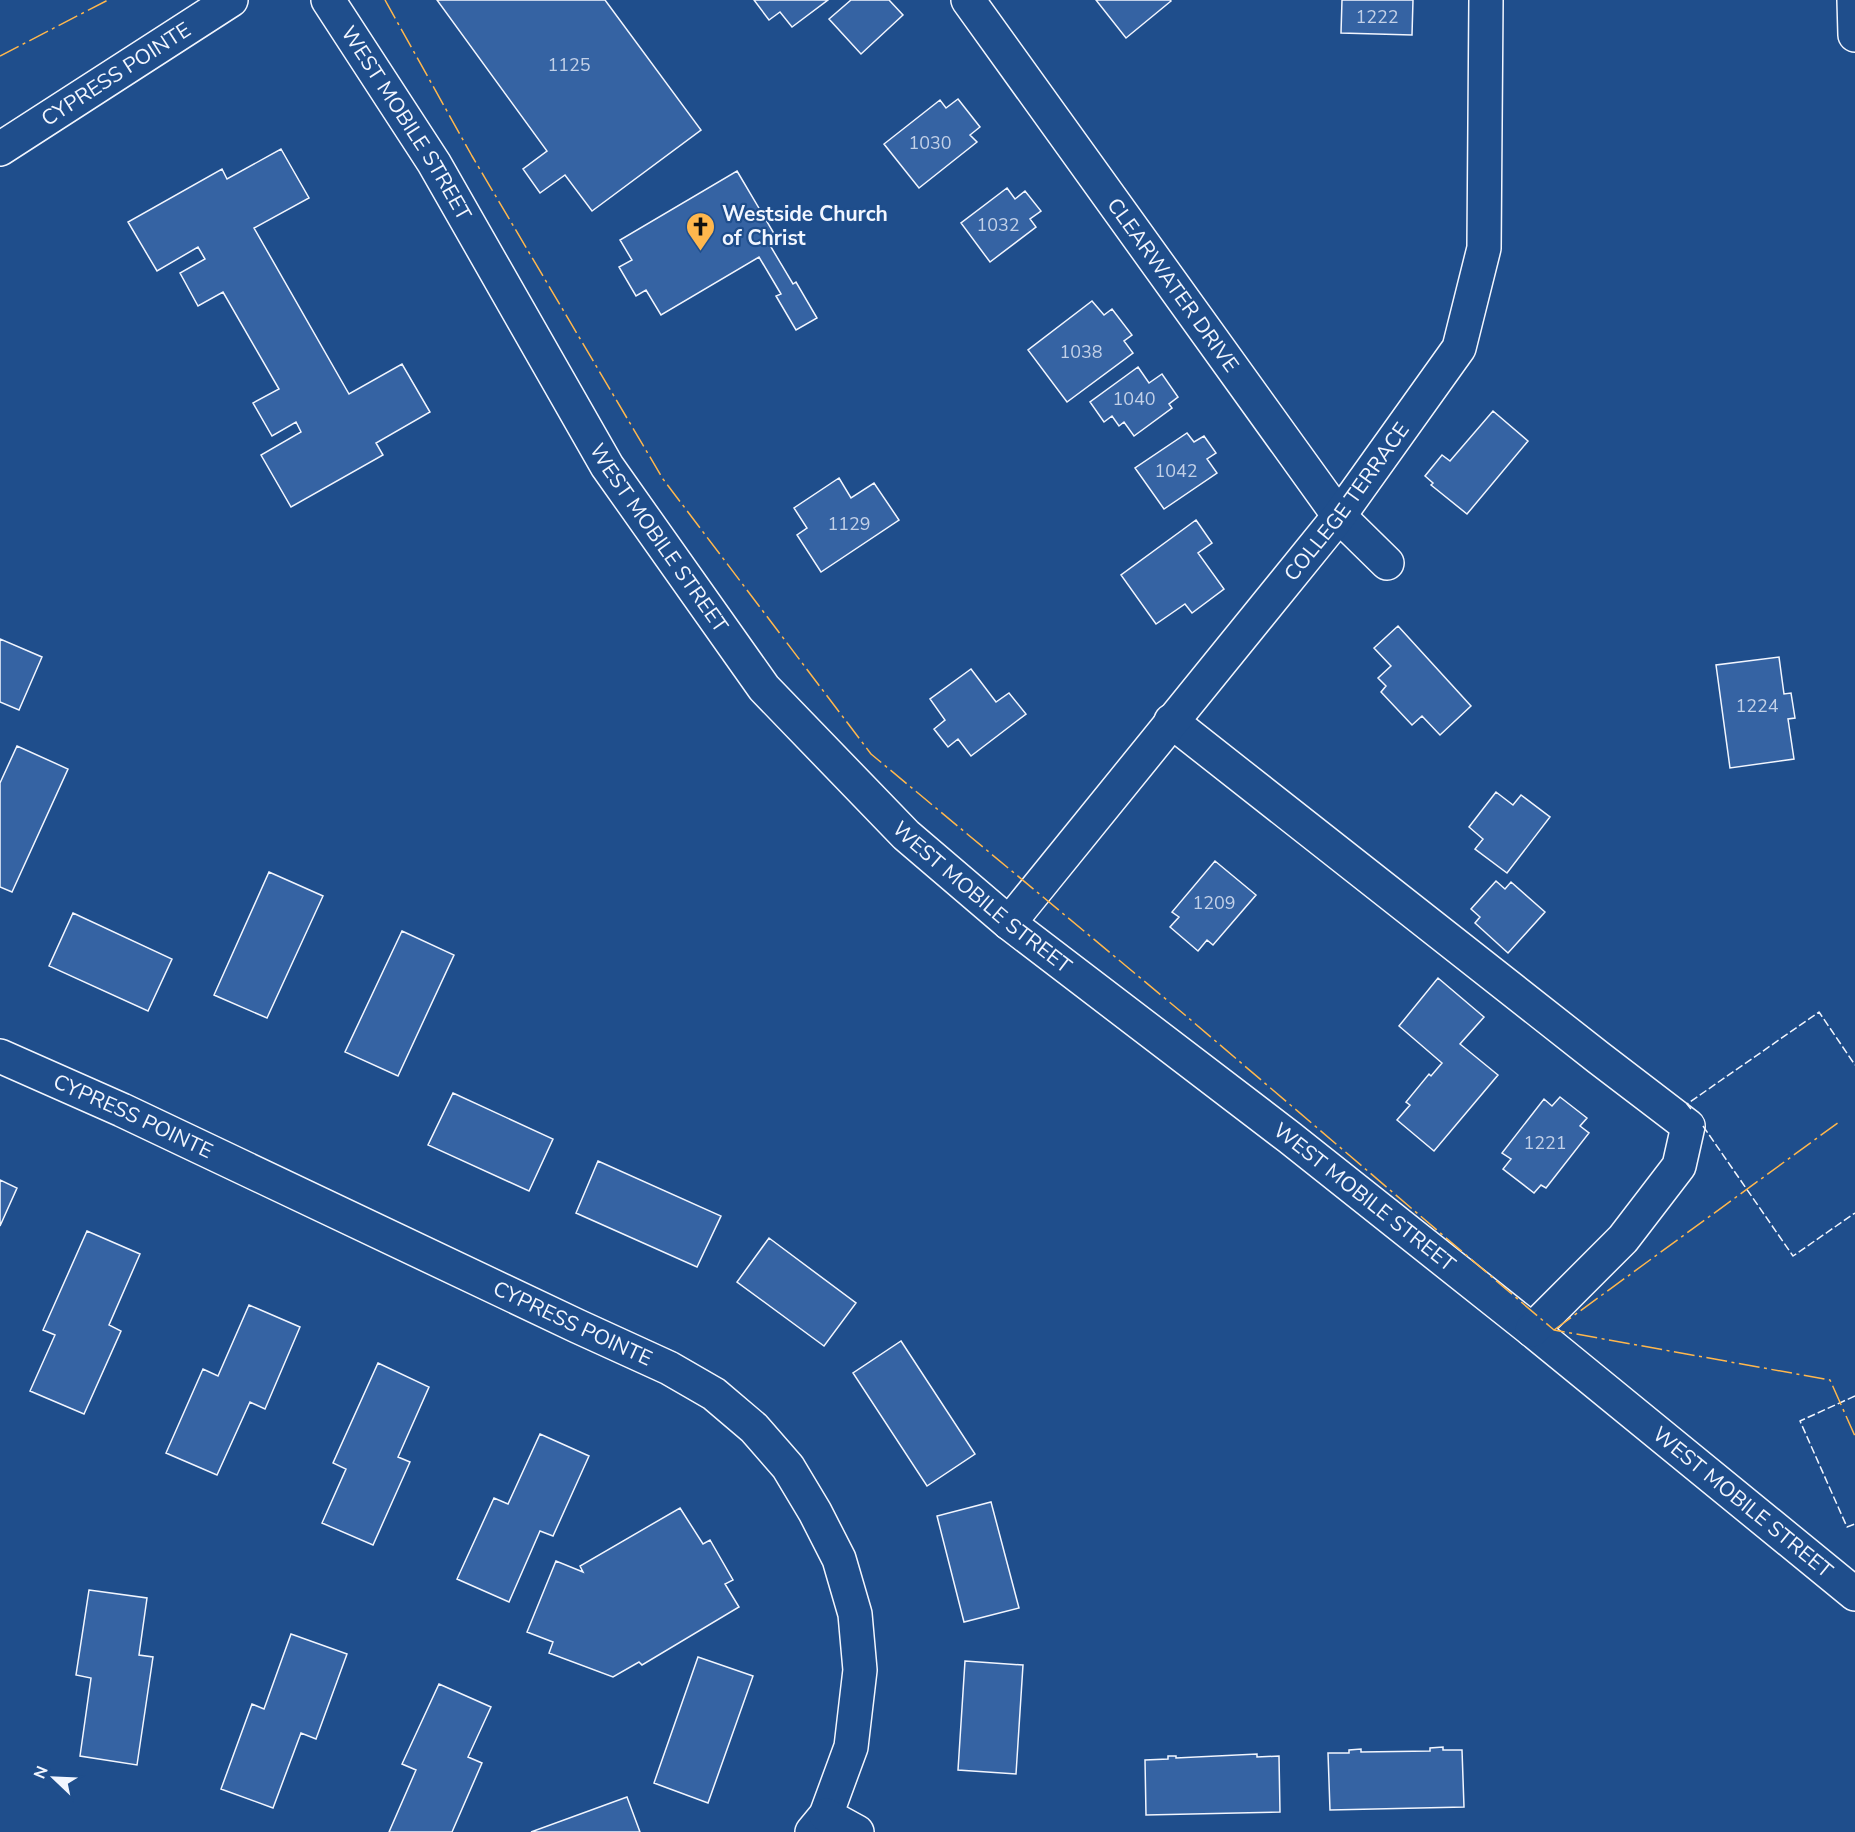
<svg xmlns="http://www.w3.org/2000/svg" width="1855" height="1832" font-family="'Nunito Sans',sans-serif">
<style>
.building{fill:#3563a3;stroke:#f2f6ff;stroke-width:1.5}
.lines{fill:none;stroke-linecap:round;stroke-linejoin:round}
.minor-casing{stroke:#f2f6ff;stroke-width:36}
.minor{stroke:#1f4e8c;stroke-width:33}
.fence{stroke:#f2f6ff;stroke-width:1.5;stroke-dasharray:8 3;stroke-linecap:butt}
.power{stroke:#ffb74d;stroke-width:1.5;stroke-dasharray:21 4.5 3 4.5;stroke-linecap:butt}
.labels{text-anchor:middle;dominant-baseline:central;stroke-width:4.5;stroke-linejoin:round;paint-order:stroke}
.number-label{font-size:18px;fill:#c3d1e8}
.street-label{font-size:21px;fill:#f2f6ff;stroke:#1f4e8c}
.poi-label{font-size:21px;font-weight:bold;fill:#f2f6ff;stroke:#1f4e8c;text-anchor:start}
</style>
<rect width="100%" height="100%" fill="#1f4e8c"/>
<!-- building -->
<path class="building" d="M 437,0 L 605,0 L 701,130 L 592,211 L 565,175 L 540,193 L 523,169 L 547,151 Z
M 754,0 L 828,0 L 792,27 L 780,12 L 769,20 Z
M 851,0 L 889,0 L 903,15 L 861,54 L 829,19 Z
M 1096,0 L 1170,0 L 1171,1 L 1126,38 Z
M 1342,0 L 1413,0 L 1412,35 L 1341,33 Z
M 958,99 L 980,127 L 970,135 L 977,142 L 919,188 L 884,144 L 940,100 L 946,108 Z
M 281,149 L 309,198 L 254,228 L 349,394 L 402,364 L 430,412 L 376,443 L 383,455 L 291,507 L 261,455 L 301,432 L 296,422 L 272,436 L 253,403 L 279,389 L 223,292 L 198,306 L 180,273 L 205,259 L 198,247 L 157,271 L 128,222 L 222,169 L 227,179 Z
M 737,171 L 779,242 L 771,247 L 793,284 L 796,282 L 817,318 L 796,330 L 776,296 L 781,294 L 759,257 L 661,315 L 646,290 L 636,296 L 619,267 L 632,260 L 620,240 Z
M 1007,188 L 1015,199 L 1025,191 L 1041,211 L 1030,219 L 1036,227 L 990,262 L 961,223 Z
M 1092,301 L 1104,315 L 1112,309 L 1132,335 L 1124,341 L 1133,353 L 1067,402 L 1028,350 Z
M 1138,367 L 1149,383 L 1162,374 L 1178,397 L 1169,404 L 1172,408 L 1134,436 L 1124,422 L 1119,426 L 1112,416 L 1104,422 L 1090,402 Z
M 1493,411 L 1528,441 L 1467,514 L 1431,485 L 1433,483 L 1425,476 L 1442,455 L 1450,461 Z
M 1187,433 L 1194,442 L 1204,436 L 1216,453 L 1207,459 L 1217,473 L 1164,509 L 1135,468 Z
M 839,478 L 851,498 L 874,483 L 899,520 L 821,572 L 797,535 L 807,528 L 794,508 Z
M 1196,520 L 1212,543 L 1198,553 L 1224,589 L 1192,613 L 1185,604 L 1156,624 L 1121,575 Z
M 1398,626 L 1471,706 L 1440,735 L 1422,716 L 1412,725 L 1381,692 L 1386,686 L 1378,678 L 1391,666 L 1374,648 Z
M 0,639 L 42,657 L 19,710 L 0,702 Z
M 1779,657 L 1784,694 L 1791,693 L 1795,718 L 1788,719 L 1794,759 L 1730,768 L 1716,665 Z
M 971,669 L 996,702 L 1009,693 L 1026,714 L 971,756 L 958,739 L 948,747 L 934,729 L 945,720 L 930,699 Z
M 17,746 L 68,769 L 12,892 L 0,887 L 0,783 Z
M 1496,792 L 1513,805 L 1521,795 L 1550,817 L 1507,873 L 1475,849 L 1483,839 L 1469,827 Z
M 1215,861 L 1256,895 L 1213,945 L 1207,940 L 1198,951 L 1170,927 L 1179,917 L 1172,912 Z
M 269,872 L 323,896 L 267,1018 L 214,995 Z
M 1496,881 L 1505,889 L 1511,882 L 1545,912 L 1508,953 L 1475,923 L 1480,917 L 1471,909 Z
M 73,913 L 172,959 L 148,1011 L 49,966 Z
M 402,931 L 454,955 L 398,1076 L 345,1052 Z
M 1438,978 L 1484,1017 L 1460,1044 L 1498,1075 L 1434,1151 L 1397,1120 L 1410,1105 L 1406,1102 L 1429,1074 L 1431,1076 L 1442,1063 L 1399,1026 Z
M 453,1093 L 553,1139 L 529,1191 L 428,1145 Z
M 1560,1097 L 1587,1118 L 1580,1126 L 1589,1133 L 1546,1188 L 1541,1185 L 1534,1193 L 1503,1169 L 1511,1159 L 1502,1153 L 1544,1099 L 1552,1106 Z
M 598,1161 L 721,1216 L 697,1267 L 576,1213 Z
M 0,1180 L 17,1188 L 0,1226 Z
M 87,1231 L 140,1254 L 109,1325 L 121,1331 L 84,1414 L 30,1391 L 55,1335 L 43,1330 Z
M 769,1238 L 856,1303 L 824,1346 L 737,1282 Z
M 249,1305 L 300,1327 L 265,1409 L 250,1402 L 217,1475 L 166,1453 L 203,1369 L 218,1376 Z
M 901,1341 L 975,1454 L 927,1486 L 853,1373 Z
M 378,1363 L 429,1387 L 398,1457 L 410,1462 L 373,1545 L 322,1523 L 346,1469 L 333,1463 Z
M 540,1434 L 589,1456 L 553,1536 L 540,1531 L 509,1602 L 457,1579 L 494,1498 L 508,1504 Z
M 991,1502 L 1019,1608 L 964,1622 L 937,1516 Z
M 680,1508 L 703,1544 L 710,1540 L 733,1580 L 725,1584 L 739,1607 L 642,1665 L 639,1662 L 613,1677 L 549,1653 L 553,1642 L 527,1632 L 556,1561 L 583,1572 L 580,1566 Z
M 89,1590 L 147,1598 L 139,1655 L 153,1657 L 137,1765 L 80,1756 L 91,1678 L 76,1675 Z
M 291,1634 L 347,1654 L 316,1739 L 301,1733 L 273,1808 L 221,1789 L 252,1704 L 264,1709 Z
M 698,1657 L 753,1676 L 708,1803 L 654,1783 Z
M 965,1661 L 1023,1665 L 1016,1774 L 958,1770 Z
M 439,1684 L 491,1707 L 468,1757 L 482,1763 L 452,1832 L 389,1832 L 416,1770 L 402,1764 Z
M 1443,1747 L 1443,1750 L 1462,1750 L 1464,1807 L 1330,1810 L 1328,1753 L 1349,1753 L 1349,1750 L 1361,1749 L 1361,1752 L 1430,1751 L 1430,1748 Z
M 1257,1754 L 1257,1757 L 1279,1756 L 1280,1812 L 1146,1815 L 1145,1760 L 1168,1759 L 1168,1756 L 1176,1756 L 1176,1758 Z
M 627,1797 L 640,1832 L 531,1832 Z"/>
<g class="lines">
<defs>
<g id="minor">
<path id="s1" d="M 328,0 L 434,163 L 607,466 L 764,688 L 906,835 L 1009,923 L 1289,1137 L 1532,1330 L 1855,1594"/>
<path id="s2" d="M 968,0 L 1339,516 L 1387,563"/>
<path d="M 1854,0 L 1855,35"/>
<path id="s3" d="M 0,149 L 231,0"/>
<path d="M 1171,721 L 1599,1058 L 1688,1126 L 1679,1166 L 1623,1239 L 1532,1330"/>
<path id="s4" d="M 1009,923 L 1339,516 L 1459,348 L 1484,248 L 1486,0"/>
<path id="s5" d="M 0,1056 L 122,1110 L 577,1326 L 669,1368 L 714,1394 L 754,1428 L 788,1467 L 815,1512 L 839,1559 L 855,1614 L 860,1670 L 851,1747 L 826,1815 L 812,1832"/>
<path d="M 826,1815 L 857,1832"/>
</g>
</defs>
<!-- minor casing -->
<use href="#minor" class="minor-casing"/>
<!-- minor -->
<use href="#minor" class="minor"/>
<!-- fence -->
<path class="fence" d="M 1691,1109 L 1687,1104 L 1819,1012 L 1855,1065
M 1703,1126 L 1793,1256 L 1855,1213
M 1855,1396 L 1800,1421 L 1847,1527 L 1855,1524"/>
<!-- power -->
<path class="power" d="M 385,0 L 472,156 L 663,479 L 871,754 L 1185,1015 L 1554,1330 L 1830,1380 L 1855,1436
M 0,56 L 108,0
M 1554,1330 L 1839,1122"/>
</g>
<!-- icons -->
<defs>
<symbol id="church-pin" viewBox="-11 -11 22 30"><path d="M0 17L-7.5 6A9.5 9.5 0 1 1 7.5 6Z" fill="#ffb74d" stroke="#1f4e8c"/><path d="M-1.2-6h2.4v3.5h3.3v2.4h-3.3V6h-2.4V-.1h-3.3v-2.4h3.3Z" fill="#111"/></symbol>
</defs>
<g fill-rule="evenodd">
<use href="#church-pin" x="684" y="210" width="33" height="45"/>
</g>
<g class="labels">
<!-- number labels -->
<g class="number-label">
<text x="1377" y="17">1222</text>
<text x="569" y="65">1125</text>
<text x="930" y="143">1030</text>
<text x="998" y="225">1032</text>
<text x="1081" y="352">1038</text>
<text x="1134" y="399">1040</text>
<text x="1176" y="471">1042</text>
<text x="849" y="524">1129</text>
<text x="1757" y="706">1224</text>
<text x="1214" y="903">1209</text>
<text x="1545" y="1143">1221</text>
</g>
<!-- street labels -->
<g class="street-label">
<text stroke="none"><textPath href="#s3" startOffset="138">CYPRESS POINTE</textPath></text>
<text stroke="none"><textPath href="#s1" startOffset="146">WEST MOBILE STREET</textPath></text>
<text stroke="none"><textPath href="#s2" startOffset="351">CLEARWATER DRIVE</textPath></text>
<text stroke="none"><textPath href="#s4" startOffset="540">COLLEGE TERRACE</textPath></text>
<text stroke="none"><textPath href="#s1" startOffset="632">WEST MOBILE STREET</textPath></text>
<text stroke="none"><textPath href="#s1" startOffset="1118">WEST MOBILE STREET</textPath></text>
<text stroke="none"><textPath href="#s5" startOffset="146">CYPRESS POINTE</textPath></text>
<text stroke="none"><textPath href="#s1" startOffset="1604">WEST MOBILE STREET</textPath></text>
<text stroke="none"><textPath href="#s5" startOffset="632">CYPRESS POINTE</textPath></text>
<text stroke="none"><textPath href="#s1" startOffset="2090">WEST MOBILE STREET</textPath></text>
</g>
<!-- poi labels -->
<g class="poi-label">
<text x="722" y="214">Westside Church<tspan x="722" dy="24">of Christ</tspan></text>
</g>
</g>
<!-- north arrow -->
<g transform="translate(54 1778) rotate(293)" stroke="#1f4e8c" stroke-width="4.5" paint-order="stroke">
<path d="M0-4.5L10 22L0 15L-10 22Z" fill="#f2f6ff"/>
<text y="-9" font-size="16" font-weight="bold" text-anchor="middle" fill="#f2f6ff">N</text>
</g>
</svg>
